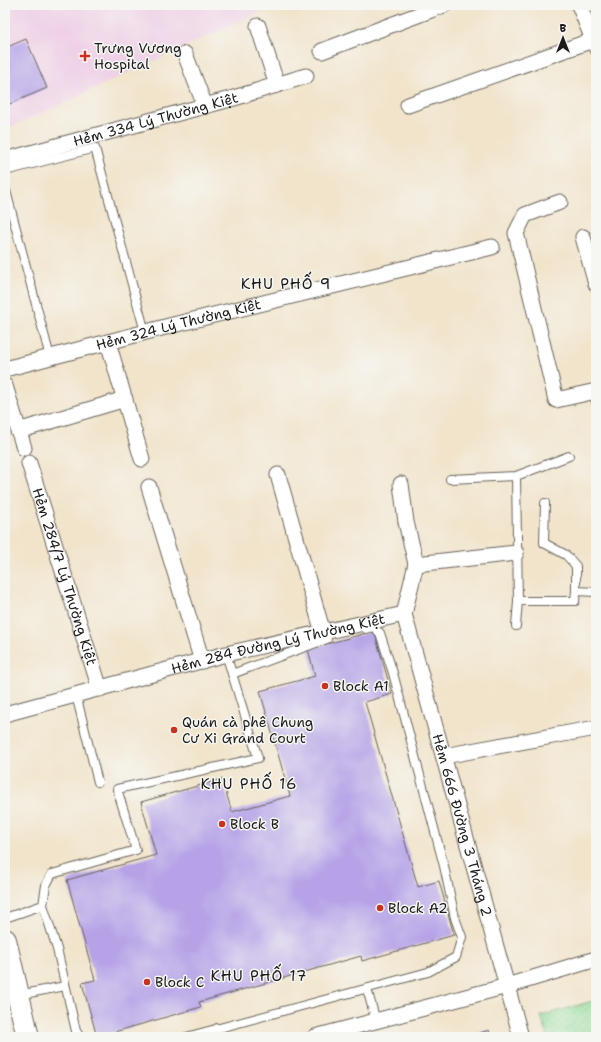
<svg xmlns="http://www.w3.org/2000/svg" width="601" height="1042" font-family="'Shantell Sans',sans-serif">
<style>
.built{fill:#efd0e6}
.park{fill:url(#park-dots);stroke:#587c5a}
.building{fill:#b6a3e7}
.lines{fill:none;stroke-linecap:round;stroke-linejoin:round}
.lane-casing{stroke:#676259;stroke-width:10}
.street-casing{stroke:#676259;stroke-width:17}
.primary-casing{stroke:#676259;stroke-width:24}
.lane{stroke:#fff;stroke-width:8}
.street{stroke:#fff;stroke-width:15}
.primary{stroke:#fff;stroke-width:22}
.poi-dot{fill:#c8321e;stroke:#f6f6f2;stroke-width:1.5}
.labels{text-anchor:middle;dominant-baseline:central;stroke-width:3;stroke-linejoin:round;paint-order:stroke}
.poi-label{font-size:14px;fill:#1c1c1c;stroke:#f6f6f2;text-anchor:start}
.street-label{font-size:14px;fill:#1c1c1c;stroke:#f6f6f2}
.neighbourhood-label{font-size:15px;letter-spacing:1px;fill:#1c1c1c;stroke:#f6f6f2}
</style>
<defs>
<pattern id="park-dots" width="8" height="8" patternUnits="userSpaceOnUse"><rect width="8" height="8" fill="#93dc98"/><path d="M2 2h.1M6 6h.1" fill="none" stroke="#7ebc82" stroke-width="1.8" stroke-linecap="round"/></pattern>
</defs>
<rect width="100%" height="100%" fill="#f6f6f2"/>
<filter id="ink" filterUnits="userSpaceOnUse"><feTurbulence type="fractalNoise" baseFrequency=".025" numOctaves="2"/><feDisplacementMap in="SourceGraphic" scale="8" xChannelSelector="R" yChannelSelector="G"/><feConvolveMatrix kernelMatrix="1 2 1 2 8 2 1 2 1" color-interpolation-filters="sRGB"/></filter>
<filter id="wash" filterUnits="userSpaceOnUse"><feTurbulence type="fractalNoise" baseFrequency=".012" numOctaves="4" result="noise"/><feDisplacementMap in="SourceGraphic" scale="16" xChannelSelector="R" yChannelSelector="G"/><feGaussianBlur stdDeviation="0.9" result="paint"/><feColorMatrix in="noise" values="0 0 0 0 0 0 0 0 0 0 0 0 0 0 0 0 0 1.4 0 .05"/><feComposite in="paint" operator="in"/></filter>
<g filter="url(#wash)">
<rect width="100%" height="100%" fill="#f1e4cb"/>
<!-- built -->
<path class="built" d="M 5,5 L 275,5 L 5,130 Z"/>
<!-- park -->
<path class="park" d="M 596,1000 L 596,1037 L 548,1037 L 541,1016 Z"/>
<g id="blocks">
<!-- building -->
<path class="building" d="M 26,39 L 47,88 L 5,106 L 5,48 Z
M 374,631 L 392,694 L 365,702 L 418,887 L 439,881 L 454,935 L 362,961 L 361,956 L 199,1002 L 201,1007 L 97,1037 L 82,983 L 95,980 L 67,880 L 156,855 L 141,802 L 222,779 L 232,812 L 290,796 L 260,691 L 315,676 L 308,649 Z
M 489,1030 L 491,1037 L 467,1037 Z"/>
</g>
</g>
<g filter="url(#ink)">
<use href="#blocks" fill-opacity="0" stroke="#676259" stroke-width="1"/>
<g class="lines">
<defs>
<path id="lane" d="M 5,171 L 95,148 L 145,332
M 5,187 L 50,357
M 593,392 L 596,402
M 569,456 L 516,476 L 518,601 L 575,601 L 576,591 L 596,592
M 450,479 L 516,476
M 545,503 L 544,543 L 566,555 L 576,566 L 576,591
M 516,626 L 518,601
M 232,674 L 327,639
M 76,695 L 98,782
M 5,918 L 43,905
M 367,989 L 376,1021
M 19,995 L 65,986
M 217,1028 L 220,1037
M 80,1037 L 76,1031 L 57,949 L 43,905 L 46,885 L 52,874 L 136,850 L 117,789 L 258,758 L 226,654
M 186,1037 L 428,972 L 456,957 L 462,937 L 455,918 L 444,866 L 393,673 L 380,633 L 373,627 L 366,629"/>
<g id="street">
<path d="M 579,5 L 596,47"/>
<path d="M 258,26 L 277,85"/>
<path d="M 322,51 L 444,5"/>
<path d="M 185,54 L 205,106"/>
<path d="M 408,105 L 596,39"/>
<path id="s1" d="M 5,160 L 234,98 L 306,76"/>
<path d="M 560,202 L 525,215 L 516,233 L 556,400 L 596,391"/>
<path d="M 583,237 L 596,284"/>
<path d="M 108,342 L 142,459"/>
<path id="s2" d="M 5,369 L 173,325 L 492,247"/>
<path d="M 5,386 L 24,448"/>
<path d="M 18,431 L 125,399"/>
<path id="s3" d="M 29,463 L 100,689"/>
<path d="M 278,475 L 323,633"/>
<path d="M 401,484 L 406,522 L 416,564"/>
<path d="M 149,487 L 202,661"/>
<path id="s4" d="M 404,614 L 521,1037"/>
<path id="s5" d="M 5,714 L 226,654 L 404,614 L 416,564 L 516,553"/>
<path d="M 444,756 L 596,728"/>
<path d="M 315,1037 L 507,986 L 596,959"/>
</g>
<path id="primary" d="M 5,940 L 28,1037"/>
</defs>
<!-- lane casing -->
<use href="#lane" class="lane-casing"/>
<!-- street casing -->
<use href="#street" class="street-casing"/>
<!-- primary casing -->
<use href="#primary" class="primary-casing"/>
<!-- lane -->
<use href="#lane" class="lane"/>
<!-- street -->
<use href="#street" class="street"/>
<!-- primary -->
<use href="#primary" class="primary"/>
</g>
</g>
<!-- markers -->
<g class="poi-dot">
<path d="M83 50h4v4h4v4h-4v4h-4v-4h-4v-4h4z"/>
<circle cx="325" cy="686" r="4"/>
<circle cx="174" cy="730" r="4"/>
<circle cx="222" cy="824" r="4"/>
<circle cx="380" cy="908" r="4"/>
<circle cx="147" cy="982" r="4"/>
</g>
<g class="labels">
<!-- poi labels -->
<g class="poi-label">
<text x="94" y="48">Trưng Vương<tspan x="94" dy="16">Hospital</tspan></text>
<text x="333" y="686">Block A1</text>
<text x="182" y="722">Quán cà phê Chung<tspan x="182" dy="16">Cư Xi Grand Court</tspan></text>
<text x="230" y="824">Block B</text>
<text x="388" y="908">Block A2</text>
<text x="155" y="982">Block C</text>
</g>
<!-- street labels -->
<g class="street-label">
<text stroke="none"><textPath href="#s1" startOffset="156">Hẻm 334 Lý Thường Kiệt</textPath></text>
<text stroke="none"><textPath href="#s2" startOffset="179">Hẻm 324 Lý Thường Kiệt</textPath></text>
<text stroke="none"><textPath href="#s3" startOffset="119">Hẻm 284/7 Lý Thường Kiệt</textPath></text>
<text stroke="none"><textPath href="#s5" startOffset="282">Hẻm 284 Đường Lý Thường Kiệt</textPath></text>
<text stroke="none"><textPath href="#s4" startOffset="219">Hẻm 666 Đường 3 Tháng 2</textPath></text>
</g>
<!-- neighbourhood labels -->
<g class="neighbourhood-label">
<text x="286" y="284">KHU PHỐ 9</text>
<text x="249" y="784">KHU PHỐ 16</text>
<text x="259" y="976">KHU PHỐ 17</text>
</g>
</g>
<!-- margin -->
<rect width="601" height="1042" fill="none" stroke="#f6f6f2" stroke-width="20"/>
<!-- north arrow -->
<g transform="translate(563 38)" stroke="#f6f6f2" stroke-width="3" paint-order="stroke">
<path d="M0-3L7 15L0 10L-7 15Z" fill="#1c1c1c"/>
<text y="-6" font-size="11" font-weight="bold" text-anchor="middle" fill="#1c1c1c">B</text>
</g>
</svg>
